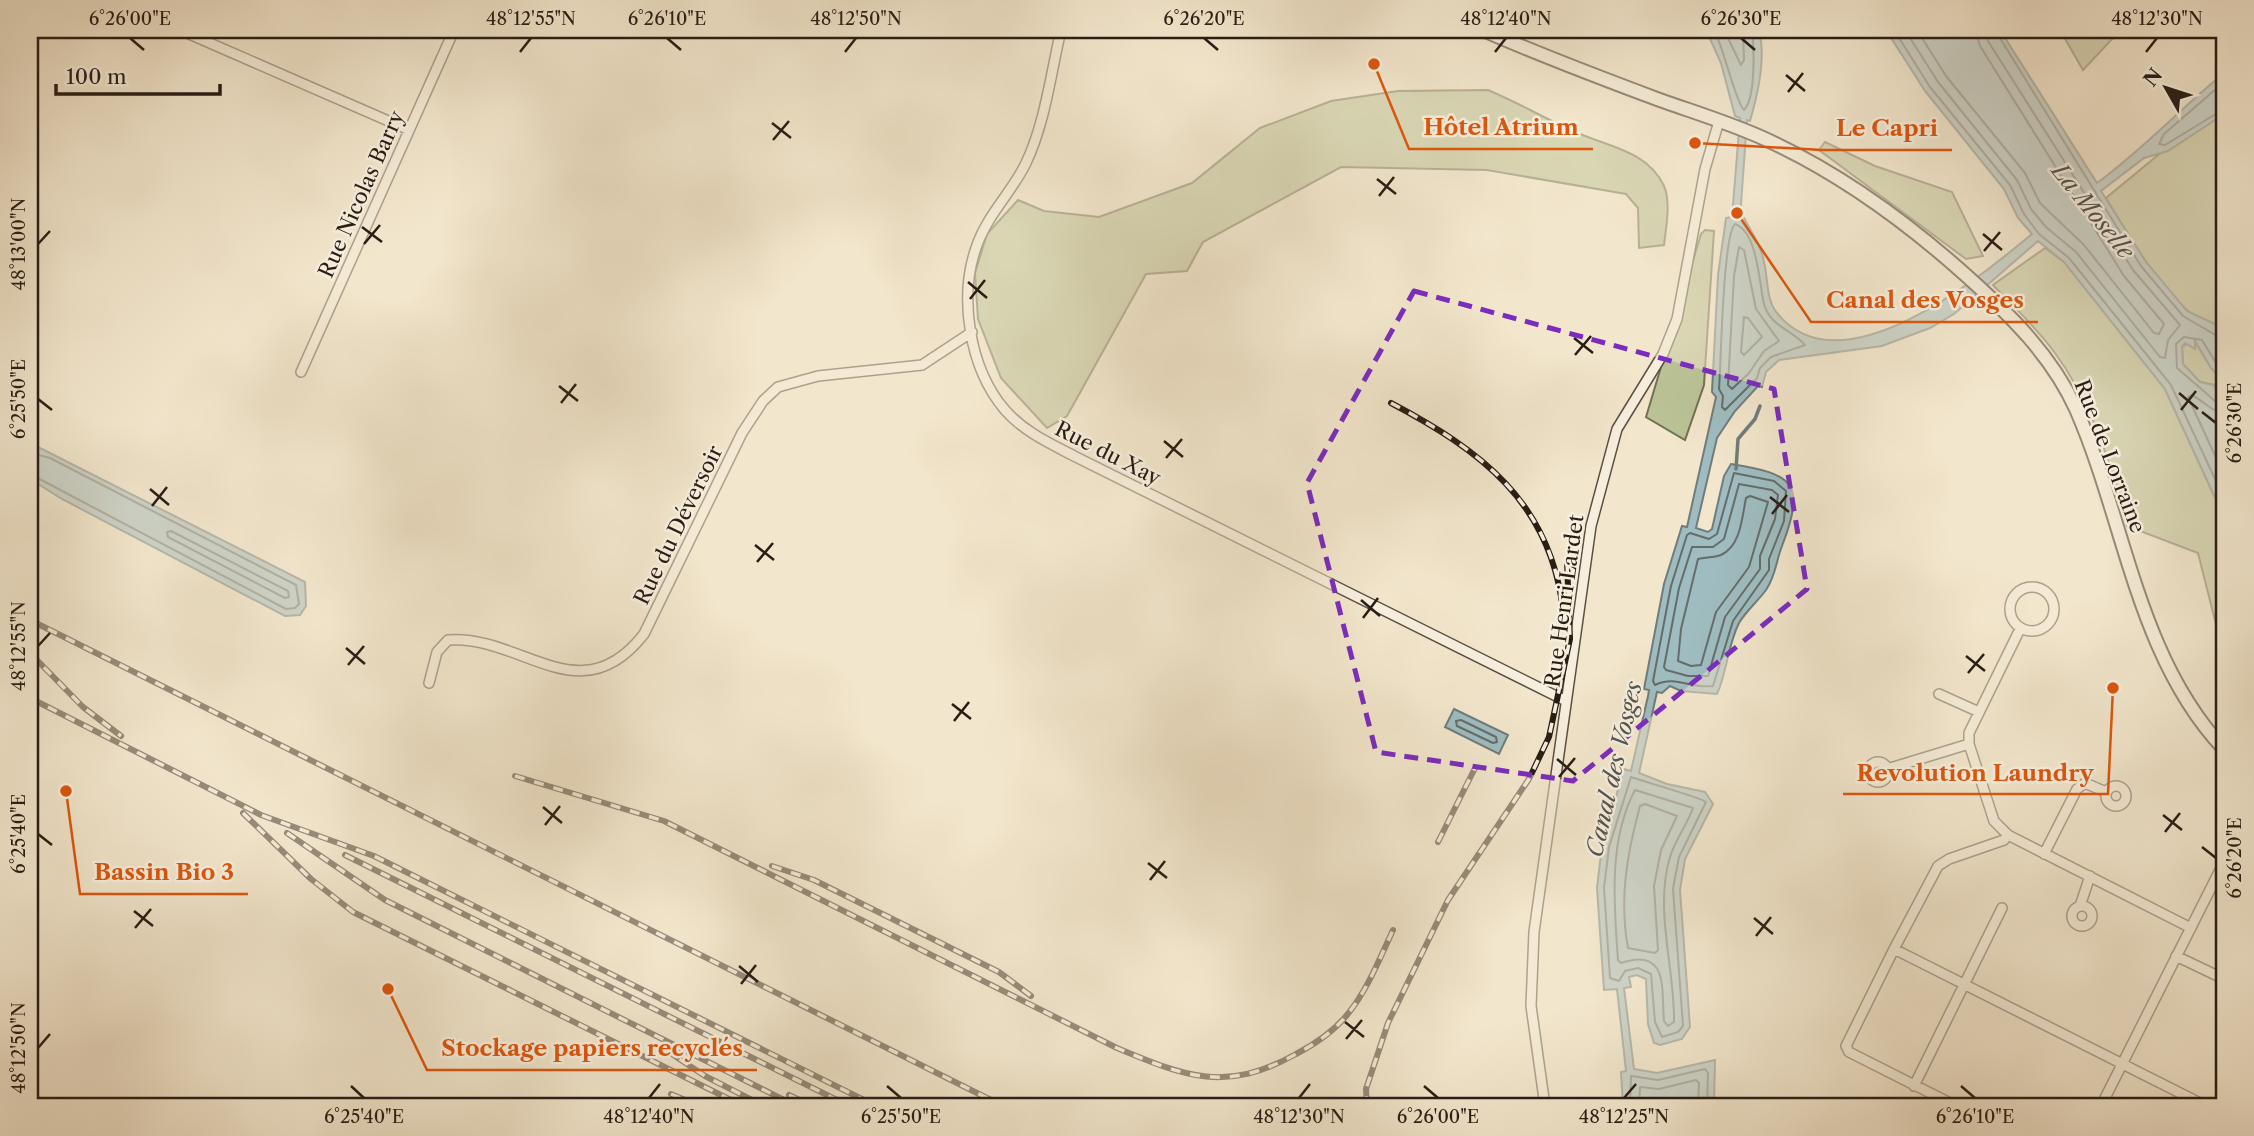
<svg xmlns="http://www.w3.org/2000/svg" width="2254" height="1136" font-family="'Libre Caslon Text',serif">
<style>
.green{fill:#bbc497;stroke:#727056;stroke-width:2}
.water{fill:#9fbdc1;stroke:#6f7d7c;stroke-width:2}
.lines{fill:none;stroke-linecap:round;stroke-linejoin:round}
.shore{stroke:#646d6b;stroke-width:2}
.stream{stroke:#6f7d7c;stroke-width:3.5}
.street-casing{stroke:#5a4f43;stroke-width:12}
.secondary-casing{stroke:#281d15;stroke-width:16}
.street{stroke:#f7efde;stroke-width:9}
.secondary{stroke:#f7efde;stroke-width:12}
.rail-casing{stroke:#281d15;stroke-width:6}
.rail{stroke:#f7efde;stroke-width:3.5;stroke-dasharray:10;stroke-linecap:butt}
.marked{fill:none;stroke:#7b2cbf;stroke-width:5;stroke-dasharray:14 9;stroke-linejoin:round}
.ticks{fill:none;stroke:#281d15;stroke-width:2.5}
.labels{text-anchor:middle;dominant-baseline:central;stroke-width:5;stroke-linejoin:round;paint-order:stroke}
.street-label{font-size:21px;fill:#281d15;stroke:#f7efde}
.water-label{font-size:23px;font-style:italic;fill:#525551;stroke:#f7efde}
.leader{fill:none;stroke:#de560c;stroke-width:2.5}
.callout-dot{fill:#de560c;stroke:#f7efde;stroke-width:2.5}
.callout-label{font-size:23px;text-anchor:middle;font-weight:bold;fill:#de560c;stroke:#f7efde;stroke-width:5;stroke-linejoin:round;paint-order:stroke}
.neatline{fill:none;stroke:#281d15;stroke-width:2.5}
.ticks-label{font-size:18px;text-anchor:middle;fill:#281d15}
</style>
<rect width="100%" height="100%" fill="#f2e6cc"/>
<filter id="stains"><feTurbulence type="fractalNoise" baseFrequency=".00286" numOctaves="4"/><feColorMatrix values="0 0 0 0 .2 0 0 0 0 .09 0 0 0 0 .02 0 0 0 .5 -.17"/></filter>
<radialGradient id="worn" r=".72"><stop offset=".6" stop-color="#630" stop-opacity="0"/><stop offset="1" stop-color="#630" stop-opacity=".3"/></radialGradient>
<!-- green -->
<path class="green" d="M 2060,30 L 2135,30 L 2112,39 L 2083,70 Z
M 1488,90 C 1519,103 1549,121 1580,134 C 1611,147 1648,152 1664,186 C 1671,202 1666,228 1664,245 L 1639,248 L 1638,208 L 1626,194 L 1487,170 L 1341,167 L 1203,242 L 1187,271 L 1146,274 L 1067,416 L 1047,428 L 1001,378 L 978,319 L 975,273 L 987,234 L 1018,200 L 1044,211 L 1099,217 L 1192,183 L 1260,128 L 1331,101 L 1398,91 Z
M 2224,114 L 2224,339 C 2213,317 2203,324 2187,310 C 2156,285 2127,232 2106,198 L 2158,155 Z
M 1825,142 L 1875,166 L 1952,192 L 1983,256 L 1966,259 L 1819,150 Z
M 1705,230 L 1714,231 L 1704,385 L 1685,440 L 1646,417 L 1701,234 Z
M 2045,248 L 2064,262 L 2165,389 L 2224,517 L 2224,656 L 2198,553 L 2127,526 C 2113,467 2091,402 2055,353 C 2037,328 2014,307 1993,285 Z
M 2194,340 L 2211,368 L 2224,382 L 2224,395 L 2221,397 L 2214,385 L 2200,382 L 2183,364 L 2182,347 Z"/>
<!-- water -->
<path class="water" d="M 1706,30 L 1759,30 C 1766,57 1758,94 1750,121 L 1747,120 L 1740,218 L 1744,218 C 1752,233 1761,246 1764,262 C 1768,278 1766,300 1777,313 C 1841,392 1979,278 2032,234 L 2018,218 L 2004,189 L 1925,91 L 1886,30 L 2000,30 L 2097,183 C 2143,149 2179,110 2224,73 L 2224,114 L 2168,151 L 2144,158 L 2101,191 L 2146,262 L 2187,311 L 2217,325 L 2224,339 L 2224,382 L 2211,368 L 2195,341 L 2195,349 L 2185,343 L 2182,347 L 2183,364 L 2200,382 L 2214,385 L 2218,394 L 2224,395 L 2224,517 L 2165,389 L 2064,262 L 2038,241 L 1954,314 L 1930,328 L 1882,346 L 1779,360 L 1766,372 L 1762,387 L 1758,386 L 1735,411 L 1717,438 L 1696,528 L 1708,532 L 1712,529 L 1724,476 L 1731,464 C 1794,474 1806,483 1782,546 C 1776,561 1776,575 1766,590 C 1758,601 1746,611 1739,623 C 1728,644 1727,672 1717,694 L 1681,691 L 1670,686 L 1662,693 L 1657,692 L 1639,773 L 1667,784 L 1705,792 L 1713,804 L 1685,859 L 1680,890 L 1690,1027 L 1682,1039 L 1660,1045 L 1654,1043 L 1648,1024 L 1646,979 L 1637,975 L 1629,977 L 1631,987 L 1624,988 L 1634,1069 L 1657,1073 L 1715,1060 L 1714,1106 L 1623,1106 L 1621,1072 L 1626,1071 L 1617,989 L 1604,990 L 1597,888 L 1602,845 L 1624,769 L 1631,771 L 1648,696 L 1649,690 L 1644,689 L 1664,584 L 1682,526 L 1687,527 L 1716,397 L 1712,392 L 1718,275 L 1726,218 L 1732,217 L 1740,118 L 1735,116 L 1721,63 Z
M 38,447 L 305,582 L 306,606 L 300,615 L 285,616 L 62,499 L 30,479 L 30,452 Z
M 1454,709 L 1508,735 L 1499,754 L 1445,727 Z"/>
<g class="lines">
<!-- shore -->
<path class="shore" d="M 1714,30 C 1724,48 1735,101 1744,110 C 1756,98 1754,47 1752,30
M 1724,30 L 1741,65 L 1744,60 L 1743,30
M 1894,30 L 1930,87 L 2010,185 L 2024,214 L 2039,234 L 2069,258 L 2171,385 L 2224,498
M 1905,30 L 1938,82 L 2017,180 L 2031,209 L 2046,227 L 2076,252 L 2160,357 L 2165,358 L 2168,340 L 2180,325 L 2133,270 L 1988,41 L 1986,30
M 1917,30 L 1946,76 L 2025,173 L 2040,203 L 2084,245 L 2154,333 L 2159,334 L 2164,324 L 2124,276 L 1980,46 L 1975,30
M 1995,30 L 2141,266 L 2183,316 L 2224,340
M 2224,82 L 2164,134 L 2159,144 L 2165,145 L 2224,109
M 1735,224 C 1758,232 1759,284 1764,304 C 1770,327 1793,330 1805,345 L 1771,357 L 1760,368 L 1757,378 L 1725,410 L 1722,407 L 1723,396 L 1719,389 C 1721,364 1723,234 1735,224 Z
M 1739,247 L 1744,250 L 1756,309 L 1779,341 L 1764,351 L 1749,373 L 1732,389 L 1728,385 L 1734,276 Z
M 1744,317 L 1748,318 L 1762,337 L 1744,355 L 1741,352 Z
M 2224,369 L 2216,363 L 2202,340 L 2184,337 L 2176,344 L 2177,368 C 2192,381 2204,391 2217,403 L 2224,403
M 2224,412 C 2210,412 2204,400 2191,395 L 2188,397 L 2224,475
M 30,457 L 39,455 L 50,458 L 296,585 L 299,604 L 295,608 L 286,609 L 30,474
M 1734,473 L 1774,481 L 1786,491 L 1784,521 L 1769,559 L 1769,570 L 1733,621 L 1713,686 C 1690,689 1676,675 1655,685 L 1653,681 L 1671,586 L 1687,535 L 1690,533 L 1709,539 L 1717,534 Z
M 1739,484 L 1772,490 L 1778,495 L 1775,519 L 1760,556 L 1760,569 L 1725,617 L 1708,676 L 1688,676 L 1666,670 L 1664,667 L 1679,588 L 1692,547 L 1713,547 L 1724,539 Z
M 1750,496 L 1768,502 L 1749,567 L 1716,612 L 1701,665 L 1691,666 L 1678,661 L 1681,629 L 1698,559 C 1705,557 1713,558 1721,555 C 1741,546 1742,517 1746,498 Z
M 171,531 L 288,591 L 289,597 L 285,598 L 168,537 L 167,532 Z
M 1461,720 L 1496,737 L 1497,742 L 1493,743 L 1457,726 L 1456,721 Z
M 1631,777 C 1642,781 1702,798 1706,802 L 1679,857 L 1673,889 L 1683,1026 L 1678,1032 L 1662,1037 L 1655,1022 L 1651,974 L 1638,968 L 1625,971 L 1619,981 L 1610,978 L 1604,888 L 1609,847 Z
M 1635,790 L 1693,808 C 1687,825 1675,840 1670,857 C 1654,910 1675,968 1674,1022 L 1668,1026 L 1664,1021 C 1661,992 1670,946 1621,963 L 1618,960 C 1614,905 1608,841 1635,790 Z
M 1645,804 L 1677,816 L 1661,850 L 1654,886 L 1658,950 L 1655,953 L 1628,948 C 1619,899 1627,854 1640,806 Z
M 1630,1106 L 1631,1076 L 1658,1080 L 1705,1069 L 1708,1073 L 1707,1106
M 1639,1106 L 1640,1087 L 1659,1089 L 1696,1080 L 1699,1083 L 1698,1106"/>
<!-- stream -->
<path class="stream" d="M 1736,469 L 1738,439 L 1755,419 L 1760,406"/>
<defs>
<path id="street" d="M 180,30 L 409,130
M 1061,30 C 1051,73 1045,123 1026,163 C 1012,192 988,214 977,245 C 958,296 969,368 1005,410 C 1024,432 1051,444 1076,457 L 1566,701
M 301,372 L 454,30
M2010 609a22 22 0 1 1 44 0a22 22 0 1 1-44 0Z
M 2020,629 L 1969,733 L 1969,744 L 1994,821 L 2008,835 L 2191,928
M 429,683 L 437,652 L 448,640 C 521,634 580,716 644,634 L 742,433 L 763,401 L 778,387 L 818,376 L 922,365 L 972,332
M 1939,694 L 1979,712
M1868 772a10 10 0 1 1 20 0a10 10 0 1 1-20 0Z
M 1887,769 L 1969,744
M2106 796a10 10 0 1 1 20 0a10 10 0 1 1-20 0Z
M 2044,854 L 2077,789 L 2085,783 L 2106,792
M2072 916a10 10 0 1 1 20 0a10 10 0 1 1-20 0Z
M 2080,906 L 2090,876
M 1894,949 L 1938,866 L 1949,859 L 2004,840 L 2008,835
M 2176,956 L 2224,979
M 1914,1086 L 2002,908
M 1545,1106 L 1531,1006 L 1534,932 L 1591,526 L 1617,429 L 1663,354 L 1677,319 L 1705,169 L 1719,121
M 1956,1106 L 1849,1052 L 1846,1046 L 1894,949 L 2206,1106
M 2101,1106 L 2224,862"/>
<path id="secondary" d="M 1483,30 C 1540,55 1598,77 1657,99 C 1693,112 1730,123 1765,139 C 1840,173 1908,223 1969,278 C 2011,316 2052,356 2076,409 C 2125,520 2137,657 2224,749"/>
</defs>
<!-- street casing -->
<use href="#street" class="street-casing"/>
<!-- secondary casing -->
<use href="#secondary" class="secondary-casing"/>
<!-- street -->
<use href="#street" class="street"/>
<!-- secondary -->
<use href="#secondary" class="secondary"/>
<defs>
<path id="rail" d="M 1391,403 C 1480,450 1551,502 1563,611
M 30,620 L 1003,1106
M 30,653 L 83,707 L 121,736
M 30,698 L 261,815 L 374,856 L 876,1106
M 515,776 L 664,821 L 1117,1048 C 1186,1077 1226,1093 1296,1054 C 1315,1044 1333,1032 1347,1015 C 1367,991 1380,958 1393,930
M 243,813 L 311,879 L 353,912 L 743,1106
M 287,833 L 385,900 L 796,1106
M 1438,842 L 1475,768
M 345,855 L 849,1106
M 772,866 L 814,880 L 999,972 L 1031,996
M 663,1048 L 705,1076 L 764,1106
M 671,1094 L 699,1106
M 789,1095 L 812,1106
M 1367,1106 L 1366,1089 L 1388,1023 L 1448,900 L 1529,779 L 1549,737 L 1570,639 L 1567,561"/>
</defs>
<!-- rail casing -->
<use href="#rail" class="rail-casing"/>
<!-- rail -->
<use href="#rail" class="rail"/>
</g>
<!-- marked area -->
<path d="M0 0H2254V1136H0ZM 1414,291 L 1774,389 L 1807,589 L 1573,781 L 1376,752 L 1307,483 Z" fill="#f2e6cc" fill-opacity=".55" fill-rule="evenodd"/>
<path class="marked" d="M 1414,291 L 1774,389 L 1807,589 L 1573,781 L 1376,752 L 1307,483 Z"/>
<!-- ticks -->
<path class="ticks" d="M 130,38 L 144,50M 667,38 L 681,50M 1204,38 L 1218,50M 1741,38 L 1755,50M 520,52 L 531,38M 845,52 L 856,38M 1495,52 L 1506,38M 2146,52 L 2157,38M 1786,75 L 1805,91M 1788,92 L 1803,73M 772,123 L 791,138M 773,140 L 789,121M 1377,179 L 1396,194M 1379,196 L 1394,177M 362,227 L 382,242M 1983,234 L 2002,250M 38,244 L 50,231M 364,244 L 380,225M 1984,251 L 2000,232M 968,282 L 987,298M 970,299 L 985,280M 1574,338 L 1593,353M 1575,355 L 1591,336M 559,386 L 578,401M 2179,393 L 2198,409M 38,399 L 52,410M 561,403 L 576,384M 2181,410 L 2196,391M 2202,412 L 2216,423M 1164,441 L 1183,457M 1166,458 L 1182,439M 150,489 L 169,505M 1770,497 L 1789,512M 152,506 L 167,487M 1772,514 L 1787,495M 755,545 L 774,560M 757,562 L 773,543M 1361,600 L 1380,616M 1363,618 L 1378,598M 38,646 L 50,633M 346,648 L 365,664M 1966,656 L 1985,671M 348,665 L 364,646M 1968,673 L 1984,654M 952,704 L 971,719M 954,721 L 969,702M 1557,759 L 1576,775M 1559,777 L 1575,758M 543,807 L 562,823M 2163,815 L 2182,830M 545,825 L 560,806M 2165,832 L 2180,813M 38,834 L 52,845M 2202,847 L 2216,858M 1148,863 L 1167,878M 1150,880 L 1165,861M 134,911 L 153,926M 1754,918 L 1773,934M 135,928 L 151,909M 1756,936 L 1771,917M 739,966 L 758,982M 741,984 L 756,965M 1345,1022 L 1364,1037M 1346,1039 L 1362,1020M 38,1048 L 50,1034M 351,1086 L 364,1098M 887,1086 L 901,1098M 1424,1086 L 1438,1098M 1961,1086 L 1975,1098M 649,1098 L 660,1084M 1299,1098 L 1310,1084M 1624,1098 L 1636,1084"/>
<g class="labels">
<!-- street labels -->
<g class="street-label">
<text transform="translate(361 194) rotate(-66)">Rue Nicolas Barry</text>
<text transform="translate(1108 453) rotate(27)">Rue du Xay</text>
<text transform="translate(2110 456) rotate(69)">Rue de Lorraine</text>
<text transform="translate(678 525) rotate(-64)">Rue du Déversoir</text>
<text transform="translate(1564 601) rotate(-82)">Rue Henri Lardet</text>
</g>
<!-- water labels -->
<g class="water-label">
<text transform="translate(2093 211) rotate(51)">La Moselle</text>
<text transform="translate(1614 769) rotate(-77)">Canal des Vosges</text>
</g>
</g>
<!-- callouts -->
<path class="leader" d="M1374 64L1409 149H1593M1695 143L1822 150H1952M1737 213L1811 322H2038M2113 688L2108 794H1843M66 791L80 894H248M388 989L427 1070H757"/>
<g class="callout-dot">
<circle cx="1374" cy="64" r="7"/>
<circle cx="1695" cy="143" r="7"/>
<circle cx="1737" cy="213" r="7"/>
<circle cx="2113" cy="688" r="7"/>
<circle cx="66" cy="791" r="7"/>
<circle cx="388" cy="989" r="7"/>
</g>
<g class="callout-label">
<text x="1501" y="135">Hôtel Atrium</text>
<text x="1887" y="136">Le Capri</text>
<text x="1925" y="308">Canal des Vosges</text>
<text x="1975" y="781">Revolution Laundry</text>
<text x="164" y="880">Bassin Bio 3</text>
<text x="592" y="1056">Stockage papiers recyclés</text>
</g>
<!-- margin -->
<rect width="2254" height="1136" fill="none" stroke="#f2e6cc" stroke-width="77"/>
<!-- north arrow -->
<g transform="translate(2166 88) rotate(309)" stroke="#f7efde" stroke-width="5" paint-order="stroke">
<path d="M0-5L12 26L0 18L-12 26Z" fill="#281d15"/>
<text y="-10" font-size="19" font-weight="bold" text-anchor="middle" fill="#281d15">N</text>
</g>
<!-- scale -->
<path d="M56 84v10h164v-10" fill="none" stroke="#281d15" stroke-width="3.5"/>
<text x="66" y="84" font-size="21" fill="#281d15" stroke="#f7efde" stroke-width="5" paint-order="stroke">100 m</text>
<rect x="38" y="38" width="2178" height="1060" class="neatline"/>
<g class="ticks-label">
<text x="130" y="25">6°26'00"E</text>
<text x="531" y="25">48°12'55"N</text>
<text x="667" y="25">6°26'10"E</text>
<text x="856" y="25">48°12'50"N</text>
<text x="1204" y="25">6°26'20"E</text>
<text x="1506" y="25">48°12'40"N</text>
<text x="1741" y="25">6°26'30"E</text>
<text x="2157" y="25">48°12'30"N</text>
<text transform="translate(19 244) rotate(-90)" y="6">48°13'00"N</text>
<text transform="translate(19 399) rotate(-90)" y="6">6°25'50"E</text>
<text transform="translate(2235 423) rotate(-90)" y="6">6°26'30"E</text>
<text transform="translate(19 646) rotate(-90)" y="6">48°12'55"N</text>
<text transform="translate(19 834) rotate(-90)" y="6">6°25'40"E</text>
<text transform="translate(2235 858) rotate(-90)" y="6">6°26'20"E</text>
<text transform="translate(19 1048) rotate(-90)" y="6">48°12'50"N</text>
<text x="364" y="1123">6°25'40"E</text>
<text x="649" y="1123">48°12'40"N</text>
<text x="901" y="1123">6°25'50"E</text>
<text x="1299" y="1123">48°12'30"N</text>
<text x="1438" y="1123">6°26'00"E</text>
<text x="1624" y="1123">48°12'25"N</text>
<text x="1975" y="1123">6°26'10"E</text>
</g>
<rect width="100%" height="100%" filter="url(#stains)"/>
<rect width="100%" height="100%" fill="url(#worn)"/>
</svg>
